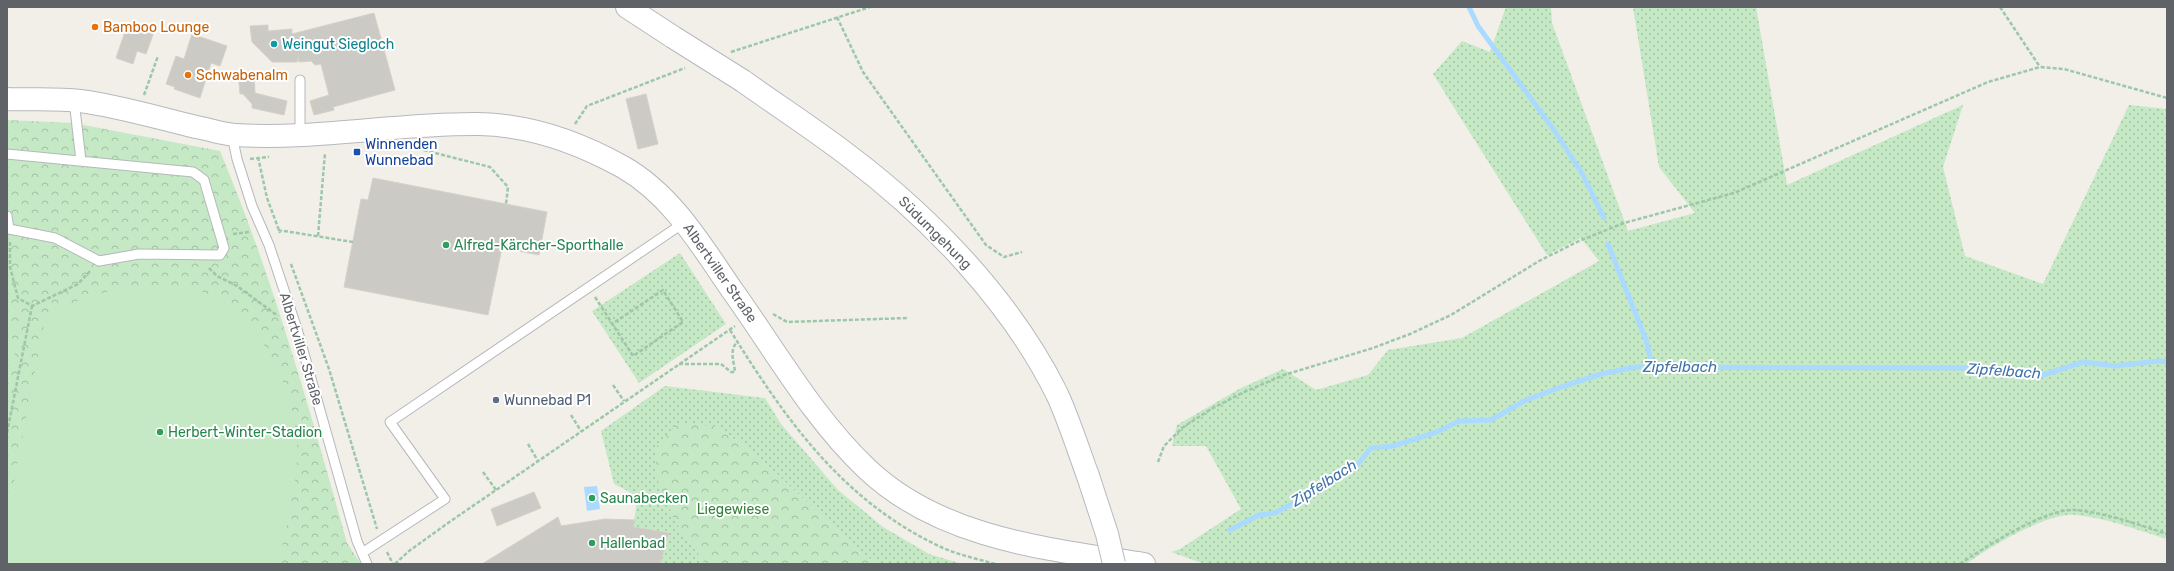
<svg xmlns="http://www.w3.org/2000/svg" width="2174" height="571" font-family="Rubik,sans-serif">
<style>
.grass{fill:url(#grass-dots)}
.park{fill:url(#park-crowns)}
.pitch{fill:#c5e8c5}
.water{fill:#aadaff}
.lines{fill:none;stroke-linecap:round;stroke-linejoin:round}
.stream{stroke:#aadaff;stroke-width:5}
.building{fill:#cccac5;stroke:#d6d1c6}
.service-casing{stroke:#b5b8bc;stroke-width:11}
.tertiary-casing{stroke:#b5b8bc;stroke-width:24}
.secondary-casing{stroke:#b6babf;stroke-width:24}
.path{stroke:#9cc7a9;stroke-width:2.5;stroke-dasharray:4 2;stroke-linecap:butt}
.service{stroke:#fff;stroke-width:9}
.tertiary{stroke:#fff;stroke-width:22}
.secondary{stroke:#fff;stroke-width:22}
.secondary-bridge-casing{stroke:#b6babf;stroke-width:24;stroke-linecap:butt}
.secondary-bridge{stroke:#fff;stroke-width:22}
.food-dot{fill:#e8710a;stroke:#fff;stroke-width:1.5}
.culture-dot{fill:#0f9aa8;stroke:#fff;stroke-width:1.5}
.transit-dot{fill:#1a4fb4;stroke:#fff;stroke-width:1.5}
.leisure-dot{fill:#2e9e5b;stroke:#fff;stroke-width:1.5}
.service-dot{fill:#5c6f8a;stroke:#fff;stroke-width:1.5}
.labels{text-anchor:middle;dominant-baseline:central;stroke-width:4;stroke-linejoin:round;paint-order:stroke}
.food-label{font-size:14px;fill:#c56008;stroke:#fff;text-anchor:start}
.culture-label{font-size:14px;fill:#0d838f;stroke:#fff;text-anchor:start}
.transit-label{font-size:14px;fill:#164399;stroke:#fff;text-anchor:start}
.street-label{font-size:14px;fill:#5f6368;stroke:#fff}
.leisure-label{font-size:14px;fill:#27864d;stroke:#fff;text-anchor:start}
.service-label{font-size:14px;fill:#4e5e75;stroke:#fff;text-anchor:start}
.park-label{font-size:14px;fill:#348238;stroke:#fff}
.water-label{font-size:15px;font-style:italic;fill:#4174aa;stroke:#fff}
</style>
<defs>
<pattern id="grass-dots" width="8" height="8" patternUnits="userSpaceOnUse"><rect width="8" height="8" fill="#c5e8c5"/><path d="M2 2h.1M6 6h.1" fill="none" stroke="#a3c0a4" stroke-width="1.8" stroke-linecap="round"/></pattern>
<pattern id="park-crowns" width="20" height="18" patternUnits="userSpaceOnUse"><rect width="20" height="18" fill="#c5e8c5"/><path d="M2 6a3 3 0 1 1 6 0M12 15a3 3 0 1 1 6 0" fill="none" stroke="#a3c0a4"/></pattern>
</defs>
<rect width="100%" height="100%" fill="#f1efe8"/>
<!-- grass -->
<path class="grass" d="M 1506,7 L 1551,7 L 1552,23 L 1628,231 L 1695,213 L 1659,167 L 1633,7 L 1756,7 L 1787,185 L 1963,105 L 1943,167 L 1965,256 L 2043,284 L 2129,105 L 2167,109 L 2167,539 C 2137,530 2107,518 2076,515 C 2047,512 1990,547 1966,564 L 1205,564 L 1171,552 L 1180,549 L 1241,509 L 1206,446 L 1172,446 L 1177,425 L 1241,388 L 1283,369 L 1316,390 L 1368,375 L 1388,350 L 1462,338 L 1599,261 L 1581,238 L 1547,255 L 1433,74 L 1462,41 L 1490,52 Z
M 680,253 L 726,324 L 639,383 L 592,311 Z
M 665,386 L 765,398 L 781,424 L 838,490 L 883,527 L 929,554 L 962,564 L 880,564 L 861,554 L 777,474 L 742,444 L 713,426 L 675,521 L 705,564 L 660,564 L 669,533 L 633,527 L 637,502 L 628,491 L 614,484 L 601,431 Z"/>
<!-- park -->
<path class="park" d="M 7,120 L 73,123 L 220,151 C 273,278 310,410 347,543 L 361,564 L 7,564 Z
M 677,423 L 713,426 L 742,444 L 777,474 L 861,554 L 880,564 L 705,564 L 675,521 L 656,477 L 656,447 Z"/>
<!-- pitch -->
<path class="pitch" d="M 154,286 C 170,287 187,287 202,292 C 258,309 295,390 297,444 C 299,479 285,529 279,564 L 7,564 L 7,518 L 45,319 C 76,296 116,288 154,286 Z
M 7,316 L 15,350 L 14,359 L 7,361 Z"/>
<!-- water -->
<path class="water" d="M 597,486 L 600,509 L 587,511 L 584,487 Z"/>
<g class="lines">
<!-- stream -->
<path class="stream" d="M 1469,7 L 1478,26 L 1554,130 L 1583,175 L 1604,218
M 1608,244 L 1646,340 L 1652,365
M 1230,530 L 1259,515 L 1275,513 L 1318,490 L 1358,464 L 1371,448 L 1393,446 L 1437,432 L 1459,421 L 1491,420 L 1524,401 L 1561,387 L 1601,374 L 1635,367 L 1993,368 L 2043,375 L 2083,362 L 2115,366 L 2158,361 L 2167,362"/>
</g>
<!-- building -->
<path class="building" d="M 374,13 L 395,90 L 333,107 L 334,110 L 314,115 L 310,101 L 329,95 L 321,64 L 315,65 L 311,61 L 299,62 L 298,57 L 297,62 L 272,62 L 252,42 L 250,26 L 268,25 L 268,31 L 292,29 L 292,34 Z
M 128,23 L 154,32 L 146,54 L 137,51 L 133,64 L 116,58 Z
M 192,34 L 227,46 L 220,66 L 211,63 L 200,98 L 174,89 L 175,87 L 166,84 L 176,56 L 184,59 Z
M 254,71 L 255,93 L 287,101 L 284,115 L 252,108 L 252,104 L 243,94 L 240,94 L 238,72 Z
M 646,94 L 658,144 L 638,149 L 626,99 Z
M 373,178 L 547,212 L 539,255 L 502,248 L 488,315 L 344,287 L 361,199 L 368,200 Z
M 534,492 L 541,508 L 497,526 L 491,509 Z
M 558,517 L 561,526 L 605,519 L 635,520 L 633,527 L 669,533 L 660,564 L 482,564 Z"/>
<g class="lines">
<defs>
<path id="service" d="M 300,80 L 300,134
M 74,100 L 81,161
M 232,135 L 237,159 L 252,206 L 269,245 L 297,329 L 357,541 L 367,564
M 7,154 L 193,172 L 204,180 L 224,248 L 220,255 L 139,254 L 99,261 L 55,238 L 9,229 L 7,216
M 362,553 L 445,499 L 390,422 L 685,222"/>
<path id="tertiary" d="M 7,99 C 31,100 56,98 80,101 C 119,106 158,118 196,127 C 208,129 222,134 235,135 C 316,140 398,123 479,124 C 529,125 580,143 623,167 C 672,195 701,245 732,290 C 775,350 813,418 867,469 C 941,539 1048,549 1144,564"/>
<path id="secondary" d="M 627,7 L 673,37
M 743,81 C 778,106 815,130 849,156 C 931,218 1011,301 1057,394 C 1069,420 1078,449 1088,476"/>
</defs>
<!-- service casing -->
<use href="#service" class="service-casing"/>
<!-- tertiary casing -->
<use href="#tertiary" class="tertiary-casing"/>
<!-- secondary casing -->
<use href="#secondary" class="secondary-casing"/>
<!-- path -->
<path class="path" d="M 2000,7 L 2040,67
M 837,17 L 863,72 L 986,245 L 1004,257 L 1022,252
M 731,52 L 870,7
M 144,95 L 158,56
M 575,124 L 587,106 L 685,68
M 412,147 L 490,167 L 508,187 L 506,204
M 258,157 L 267,198 L 280,233
M 250,159 L 269,157
M 278,230 L 353,242
M 233,234 L 249,232
M 318,236 L 325,153
M 10,242 L 10,267 L 18,298 L 32,306 L 78,284 L 90,271
M 291,264 L 329,369 L 377,529
M 209,268 L 217,276 L 237,286 L 278,316
M 595,297 L 633,356 L 683,322 L 663,290 L 612,324
M 773,314 L 787,322 L 908,318
M 730,330 C 786,420 843,502 943,548 C 959,555 978,559 995,564
M 679,364 L 721,364 L 731,372 L 735,372 C 734,361 729,351 737,342
M 613,385 L 624,401
M 571,415 L 581,431
M 7,433 L 32,306
M 528,444 L 538,461
M 1158,462 L 1164,446 L 1182,428 L 1211,409 L 1242,393 L 1284,375 L 1373,348 L 1410,334 L 1451,315 L 1539,261 L 1579,241 L 1624,223 L 1734,193 L 1988,82 L 2040,67 L 2064,69 L 2167,98
M 483,472 L 496,490
M 387,552 L 393,564
M 395,564 L 409,551 L 448,523 L 735,326
M 1960,564 C 1983,548 2048,507 2075,510 C 2106,513 2137,524 2167,534"/>
<!-- service -->
<use href="#service" class="service"/>
<!-- tertiary -->
<use href="#tertiary" class="tertiary"/>
<!-- secondary -->
<use href="#secondary" class="secondary"/>
<defs>
<path id="secondary-bridge" d="M 673,37 L 743,81
M 1088,476 L 1107,534 L 1114,564"/>
</defs>
<!-- secondary-bridge casing -->
<use href="#secondary-bridge" class="secondary-bridge-casing"/>
<!-- secondary-bridge -->
<use href="#secondary-bridge" class="secondary-bridge"/>
</g>
<!-- markers -->
<g class="food-dot">
<circle cx="95" cy="27" r="4"/>
<circle cx="188" cy="75" r="4"/>
</g>
<circle class="culture-dot" cx="274" cy="44" r="4"/>
<rect class="transit-dot" x="353" y="148" width="8" height="8" rx="2"/>
<g class="leisure-dot">
<circle cx="446" cy="245" r="4"/>
<circle cx="160" cy="432" r="4"/>
<circle cx="592" cy="498" r="4"/>
<circle cx="592" cy="543" r="4"/>
</g>
<circle class="service-dot" cx="496" cy="400" r="4"/>
<g class="labels">
<!-- food labels -->
<g class="food-label">
<text x="103" y="27">Bamboo Lounge</text>
<text x="196" y="75">Schwabenalm</text>
</g>
<!-- culture labels -->
<g class="culture-label">
<text x="282" y="44">Weingut Siegloch</text>
</g>
<!-- transit labels -->
<g class="transit-label">
<text x="365" y="144">Winnenden<tspan x="365" dy="16">Wunnebad</tspan></text>
</g>
<!-- street labels -->
<g class="street-label">
<text transform="translate(935 233) rotate(45)">Südumgehung</text>
<text transform="translate(720 273) rotate(55)">Albertviller Straße</text>
<text transform="translate(301 349) rotate(73)">Albertviller Straße</text>
</g>
<!-- leisure labels -->
<g class="leisure-label">
<text x="454" y="245">Alfred-Kärcher-Sporthalle</text>
<text x="168" y="432">Herbert-Winter-Stadion</text>
<text x="600" y="498">Saunabecken</text>
<text x="600" y="543">Hallenbad</text>
</g>
<!-- service labels -->
<g class="service-label">
<text x="504" y="400">Wunnebad P1</text>
</g>
<!-- park labels -->
<g class="park-label">
<text x="733" y="509">Liegewiese</text>
</g>
<!-- water labels -->
<g class="water-label">
<text x="1680" y="367">Zipfelbach</text>
<text transform="translate(2004 371) rotate(4)">Zipfelbach</text>
<text transform="translate(1324 483) rotate(-32)">Zipfelbach</text>
</g>
</g>
<!-- border -->
<rect width="2174" height="571" fill="none" stroke="#5f6368" stroke-width="16"/>
</svg>
